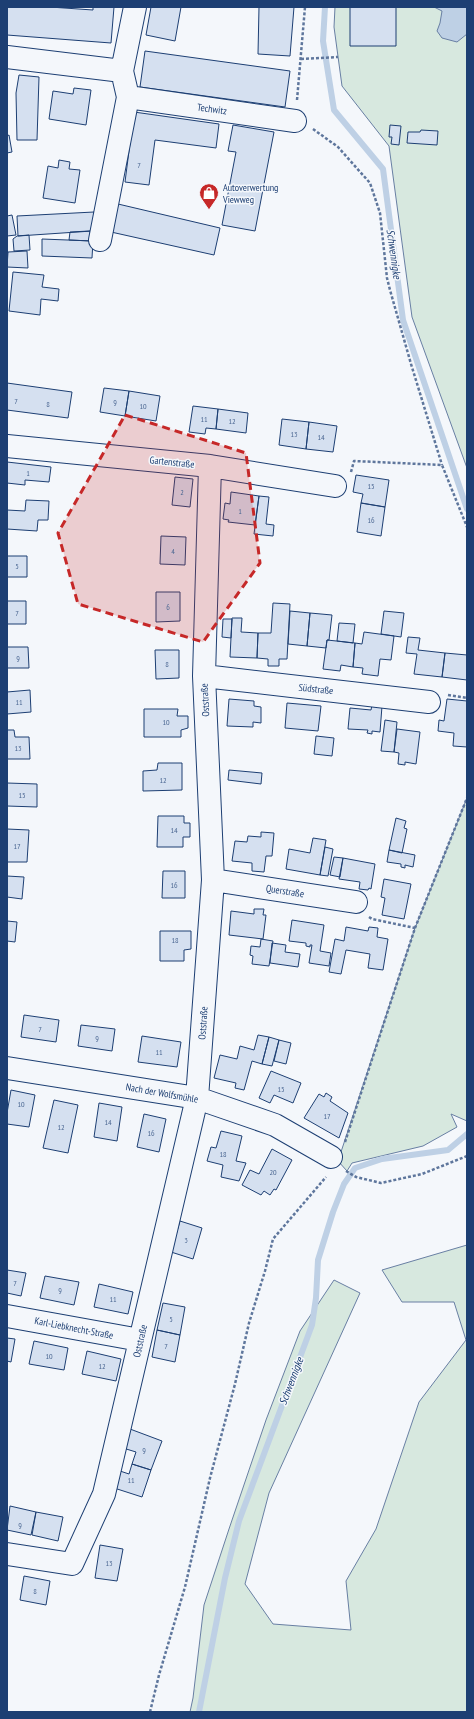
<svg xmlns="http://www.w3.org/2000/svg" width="474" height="1719" font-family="'PT Sans Narrow',sans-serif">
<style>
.green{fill:#d7e8df;stroke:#687fa3}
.water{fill:#bed0e5;stroke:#687fa3}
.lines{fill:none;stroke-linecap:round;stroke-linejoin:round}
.stream{stroke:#bed0e5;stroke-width:6}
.building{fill:#d5e0f0;stroke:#1d3f73}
.minor-casing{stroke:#1d3f73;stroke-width:24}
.path{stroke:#5e769c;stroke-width:2.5;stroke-dasharray:3 2;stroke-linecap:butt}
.minor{stroke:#f4f7fb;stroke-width:22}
.marked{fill:#c62828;fill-opacity:0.2;stroke:#c62828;stroke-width:3;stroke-dasharray:8 5;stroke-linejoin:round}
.labels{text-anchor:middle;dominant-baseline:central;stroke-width:3;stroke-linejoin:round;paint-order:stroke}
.number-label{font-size:8px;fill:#4b6792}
.street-label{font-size:10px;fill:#1d3f73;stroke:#f4f7fb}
.poi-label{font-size:10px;fill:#1d3f73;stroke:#f4f7fb;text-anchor:start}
.water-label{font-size:11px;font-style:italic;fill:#1d3f73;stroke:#f4f7fb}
</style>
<rect width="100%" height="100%" fill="#f4f7fb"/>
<!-- green -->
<path class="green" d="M 335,7 L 467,7 L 467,468 L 412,317 L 389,146 L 342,86 L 334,27 Z
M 467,798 L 467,1121 L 451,1114 L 457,1127 L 423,1146 L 352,1163 L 347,1171 L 338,1161 L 415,928 Z
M 467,1245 L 467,1712 L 190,1712 L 193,1698 L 204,1605 L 229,1529 L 266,1420 L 300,1331 L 334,1280 L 360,1293 L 269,1493 L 245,1584 L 273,1624 L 351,1630 L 346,1581 L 376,1529 L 419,1402 L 466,1340 L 454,1302 L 402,1302 L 382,1270 Z"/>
<!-- water -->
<path class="water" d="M 434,7 L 467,7 L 467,34 L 457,42 L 442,38 L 437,31 L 440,23 L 442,11 Z"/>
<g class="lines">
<!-- stream -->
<path class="stream" d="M 325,7 L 323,41 L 334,110 L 383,169 L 403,320 L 467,509
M 199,1712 L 225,1578 L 239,1521 L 312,1325 L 316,1298 L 318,1260 L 333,1212 L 344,1184 L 355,1168 L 382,1159 L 448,1150 L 467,1134"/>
</g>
<!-- building -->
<path class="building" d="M 7,7 L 50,7 L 93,10 L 93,7 L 114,7 L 111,43 L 7,35 Z
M 151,7 L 181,7 L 175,41 L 146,35 Z
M 259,7 L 294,7 L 290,56 L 258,54 Z
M 350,7 L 396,7 L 396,46 L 350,46 Z
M 145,51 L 290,71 L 285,107 L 140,87 Z
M 19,75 L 39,77 L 37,140 L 17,140 L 16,93 Z
M 74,88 L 91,90 L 86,125 L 49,119 L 53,91 L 73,94 Z
M 134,112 L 219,124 L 216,148 L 155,140 L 149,185 L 125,182 Z
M 233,125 L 274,132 L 255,231 L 222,225 L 236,152 L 228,151 Z
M 390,125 L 401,126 L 399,145 L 391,144 L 392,137 L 389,137 Z
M 421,130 L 438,131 L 437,145 L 407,143 L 408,132 L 420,132 Z
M 9,135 L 12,152 L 7,153 L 7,136 Z
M 59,160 L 70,162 L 69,169 L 80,170 L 75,203 L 43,198 L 48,166 L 58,168 Z
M 118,204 L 220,228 L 214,255 L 111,232 Z
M 94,212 L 92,231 L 18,236 L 17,216 Z
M 12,215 L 16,235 L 7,236 L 7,216 Z
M 90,231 L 91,241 L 69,240 L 70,232 Z
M 29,235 L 30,250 L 14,251 L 13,239 L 17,236 Z
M 42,239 L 93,241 L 92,258 L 42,256 Z
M 27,251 L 28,268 L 7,267 L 8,252 Z
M 13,272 L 44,275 L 42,287 L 59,289 L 58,301 L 41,299 L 40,315 L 9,311 Z
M 7,383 L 72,392 L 68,418 L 7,410 Z
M 104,388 L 129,391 L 125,416 L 100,412 Z
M 129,391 L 160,396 L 156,421 L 125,416 Z
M 193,406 L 218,409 L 216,429 L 206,428 L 205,434 L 189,432 Z
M 218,409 L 248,413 L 246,433 L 216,429 Z
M 282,419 L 309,422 L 306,449 L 279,445 Z
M 309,422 L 337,426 L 333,452 L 306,449 Z
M 7,462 L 51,467 L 49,482 L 25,480 L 25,485 L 7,483 Z
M 356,475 L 389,480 L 385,507 L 361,503 L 363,494 L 353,492 Z
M 175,477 L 193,479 L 190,507 L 172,505 Z
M 231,492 L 259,496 L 255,525 L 228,522 L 229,520 L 223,519 L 225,503 L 230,504 Z
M 259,496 L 269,497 L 266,524 L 274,525 L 273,536 L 254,534 Z
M 26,500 L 49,501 L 48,520 L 38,520 L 37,531 L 7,529 L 7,510 L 25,511 Z
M 361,503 L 385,507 L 381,536 L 357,532 Z
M 161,536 L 186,537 L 185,565 L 160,564 Z
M 7,556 L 27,556 L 27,577 L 7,577 Z
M 156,592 L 180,592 L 180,621 L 156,622 Z
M 7,601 L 26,601 L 26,624 L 7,624 Z
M 273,603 L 290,604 L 287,659 L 279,659 L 279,666 L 268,666 L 268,659 L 257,658 L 258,633 L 271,633 Z
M 290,611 L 310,613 L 307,646 L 288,644 Z
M 384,611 L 404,613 L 401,637 L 381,634 Z
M 310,613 L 332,615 L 329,640 L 327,640 L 326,648 L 307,646 Z
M 232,618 L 242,618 L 241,632 L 258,633 L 257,658 L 230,657 Z
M 223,619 L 232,619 L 231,638 L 222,637 Z
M 339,623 L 355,624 L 353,643 L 337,641 Z
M 364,632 L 394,636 L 391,660 L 380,659 L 378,676 L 362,674 L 363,668 L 353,667 L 355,643 L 362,644 Z
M 408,637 L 420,638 L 418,650 L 445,653 L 442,677 L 414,674 L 417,654 L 406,653 Z
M 327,640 L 355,643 L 353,667 L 341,665 L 340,671 L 323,669 Z
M 7,647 L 28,647 L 29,668 L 7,668 Z
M 155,650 L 179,650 L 179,678 L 156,679 Z
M 445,653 L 467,655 L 467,680 L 442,677 Z
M 30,690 L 31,712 L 7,714 L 7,692 Z
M 229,699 L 254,701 L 254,706 L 261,707 L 261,723 L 253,722 L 253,727 L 227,726 Z
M 447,699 L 467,701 L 467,747 L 453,746 L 454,733 L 438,731 L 439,720 L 444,721 Z
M 287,703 L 321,706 L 318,731 L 285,728 Z
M 372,705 L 382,706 L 380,732 L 372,731 L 372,734 L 367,733 L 368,730 L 348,729 L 350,708 L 371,710 Z
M 144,709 L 178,709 L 177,716 L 188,716 L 188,728 L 181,730 L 181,737 L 144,737 Z
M 385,720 L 397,722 L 394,752 L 381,751 Z
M 397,729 L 420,732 L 416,764 L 405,762 L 405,765 L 398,764 L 399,753 L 394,752 Z
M 7,730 L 14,730 L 15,737 L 29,737 L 30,759 L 7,759 Z
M 316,736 L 334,738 L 332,756 L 314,754 Z
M 158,763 L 182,763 L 182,790 L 143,791 L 143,771 L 157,770 Z
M 229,770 L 262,773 L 261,784 L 228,780 Z
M 7,783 L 37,784 L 37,807 L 7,806 Z
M 158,816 L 184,816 L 184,823 L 190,823 L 190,837 L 183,837 L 183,847 L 157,847 Z
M 396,818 L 406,821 L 404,828 L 407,829 L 402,853 L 389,850 Z
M 7,829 L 29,830 L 27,862 L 7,862 Z
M 261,832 L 274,833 L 272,856 L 266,856 L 264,872 L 252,871 L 252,863 L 232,861 L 235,841 L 247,842 L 248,836 L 261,837 Z
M 313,838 L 326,840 L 320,875 L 286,869 L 289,849 L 310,853 Z
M 325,847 L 333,849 L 328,876 L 320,875 Z
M 389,850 L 415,855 L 413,867 L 405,865 L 405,868 L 401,867 L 401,864 L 387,862 Z
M 334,857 L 343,858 L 340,877 L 330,875 Z
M 343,858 L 375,864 L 371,889 L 369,888 L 368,890 L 359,889 L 360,882 L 339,879 Z
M 163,871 L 185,871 L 185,898 L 162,898 Z
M 7,876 L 24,877 L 22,899 L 7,897 Z
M 384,879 L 411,884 L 404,919 L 382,915 L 385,898 L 381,897 Z
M 254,909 L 264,909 L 263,915 L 266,915 L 263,939 L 229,935 L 231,911 L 254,914 Z
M 292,920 L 324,925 L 320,951 L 331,953 L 329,966 L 309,963 L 312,945 L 310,945 L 310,947 L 306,946 L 306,943 L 289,941 Z
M 7,921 L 17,922 L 15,942 L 7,941 Z
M 346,927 L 368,931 L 369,927 L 378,928 L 377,937 L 388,939 L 383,970 L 368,968 L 370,954 L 346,950 L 341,974 L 329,972 L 335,939 L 344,941 Z
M 160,931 L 191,931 L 191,949 L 184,950 L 184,961 L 160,961 Z
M 261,939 L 273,941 L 269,966 L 252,964 L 253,956 L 250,955 L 251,946 L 260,947 Z
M 272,943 L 286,945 L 285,952 L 300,954 L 298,967 L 270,963 Z
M 24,1015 L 59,1020 L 56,1042 L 21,1037 Z
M 81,1025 L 115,1029 L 112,1051 L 78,1046 Z
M 258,1035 L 269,1037 L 262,1064 L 252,1061 L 244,1090 L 235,1088 L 236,1083 L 214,1078 L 220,1055 L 237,1059 L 240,1046 L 254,1050 Z
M 142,1036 L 181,1042 L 177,1067 L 138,1062 Z
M 269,1037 L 279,1040 L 272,1066 L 262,1064 Z
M 279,1040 L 291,1043 L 286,1064 L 274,1061 Z
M 271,1071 L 301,1083 L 293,1103 L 274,1095 L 270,1103 L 259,1098 Z
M 11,1090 L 35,1095 L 29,1127 L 7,1124 L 7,1113 Z
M 326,1093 L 332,1097 L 330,1101 L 348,1113 L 339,1138 L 304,1118 L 319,1094 L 324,1097 Z
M 54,1100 L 78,1105 L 68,1153 L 43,1148 Z
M 99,1103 L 122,1107 L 117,1141 L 94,1137 Z
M 144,1114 L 166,1119 L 159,1152 L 137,1147 Z
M 221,1131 L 242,1136 L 236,1161 L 246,1163 L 239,1181 L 221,1177 L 223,1165 L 207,1161 L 211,1147 L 216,1148 Z
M 272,1149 L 292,1160 L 276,1190 L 274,1189 L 270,1195 L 264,1191 L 261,1195 L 242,1185 L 250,1170 L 259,1174 Z
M 180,1221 L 202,1228 L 193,1259 L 171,1252 Z
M 7,1270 L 26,1273 L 21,1296 L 7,1293 Z
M 45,1276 L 79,1282 L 74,1305 L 40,1298 Z
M 99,1284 L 133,1292 L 128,1314 L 94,1307 Z
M 163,1303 L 185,1307 L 180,1335 L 157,1330 Z
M 157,1330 L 180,1335 L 175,1362 L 152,1357 Z
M 7,1338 L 15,1339 L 11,1362 L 7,1361 Z
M 34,1341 L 68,1348 L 64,1370 L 29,1364 Z
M 87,1351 L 121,1359 L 116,1381 L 82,1374 Z
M 130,1429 L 162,1441 L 151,1470 L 132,1464 L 136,1452 L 123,1448 Z
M 132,1464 L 151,1470 L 142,1497 L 111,1487 L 117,1470 L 129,1474 Z
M 10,1506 L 36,1512 L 31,1535 L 7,1530 Z
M 36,1512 L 63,1517 L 58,1541 L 32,1535 Z
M 100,1545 L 123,1549 L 117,1581 L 95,1578 Z
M 24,1576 L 50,1581 L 46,1605 L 20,1600 Z"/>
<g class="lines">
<defs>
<path id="minor" d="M 7,57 L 122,71
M 128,97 L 295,121
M 100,240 L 128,97 L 122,71 L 135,7
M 7,446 L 210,466 L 335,486
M 204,676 L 429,702
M 213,880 L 356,902
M 7,1068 L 197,1098 L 275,1125 L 331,1157
M 7,1316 L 140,1340
M 7,1554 L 72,1564 L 104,1494 L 197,1098 L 213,880 L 204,676 L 210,466"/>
</defs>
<!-- minor casing -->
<use href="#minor" class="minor-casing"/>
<!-- path -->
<path class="path" d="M 301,59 L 338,57
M 297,100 L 305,7
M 313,129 L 338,147 L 370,183 L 380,213 L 387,278 L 390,290 L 411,364 L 442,465
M 351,472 L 354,461 L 442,465 L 467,527
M 448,695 L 467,698
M 369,917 L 372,919 L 415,928
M 345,1142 L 415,928 L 467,798
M 346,1171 L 356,1177 L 381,1183 L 422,1174 L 467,1156
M 150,1712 L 159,1675 L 185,1587 L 210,1478 L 235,1384 L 249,1323 L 265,1271 L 273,1239 L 326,1177"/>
<!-- minor -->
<use href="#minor" class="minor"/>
</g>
<!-- marked area -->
<path class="marked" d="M 125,415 L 246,453 L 260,563 L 203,642 L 78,604 L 58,533 Z"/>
<!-- icons -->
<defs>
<symbol id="shop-pin" viewBox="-11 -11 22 30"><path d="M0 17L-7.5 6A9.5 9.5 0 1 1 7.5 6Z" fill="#c62828" stroke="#f4f7fb"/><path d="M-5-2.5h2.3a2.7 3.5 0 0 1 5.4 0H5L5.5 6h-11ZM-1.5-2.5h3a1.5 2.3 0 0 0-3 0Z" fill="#fff"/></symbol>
</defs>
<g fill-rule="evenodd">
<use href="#shop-pin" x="198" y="182" width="22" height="30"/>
</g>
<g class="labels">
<!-- number labels -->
<g class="number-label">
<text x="139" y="165">7</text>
<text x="16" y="401">7</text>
<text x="115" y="402">9</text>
<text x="48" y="404">8</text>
<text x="143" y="406">10</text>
<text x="204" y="419">11</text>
<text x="232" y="421">12</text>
<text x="294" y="434">13</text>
<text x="321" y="437">14</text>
<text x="28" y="473">1</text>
<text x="371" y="486">15</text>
<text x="182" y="492">2</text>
<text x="240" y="511">1</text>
<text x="371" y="520">16</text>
<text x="173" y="551">4</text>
<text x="17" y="566">5</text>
<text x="168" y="607">6</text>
<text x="17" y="613">7</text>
<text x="18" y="658">9</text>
<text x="167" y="664">8</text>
<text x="19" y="702">11</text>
<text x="166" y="722">10</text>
<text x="18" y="748">13</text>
<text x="163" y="780">12</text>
<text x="22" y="795">15</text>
<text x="174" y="830">14</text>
<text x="17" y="846">17</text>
<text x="174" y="885">16</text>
<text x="175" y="940">18</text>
<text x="40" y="1029">7</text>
<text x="97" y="1038">9</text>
<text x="159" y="1052">11</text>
<text x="281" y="1089">15</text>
<text x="21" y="1104">10</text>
<text x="327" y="1116">17</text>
<text x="108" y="1122">14</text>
<text x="61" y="1127">12</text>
<text x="151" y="1133">16</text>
<text x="223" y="1154">18</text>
<text x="273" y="1172">20</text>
<text x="186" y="1240">3</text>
<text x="15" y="1283">7</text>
<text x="60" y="1290">9</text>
<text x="113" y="1299">11</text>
<text x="171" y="1319">5</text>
<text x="166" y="1346">7</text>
<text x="49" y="1356">10</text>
<text x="102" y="1366">12</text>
<text x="144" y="1450">9</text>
<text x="131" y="1480">11</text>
<text x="20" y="1525">9</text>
<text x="109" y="1563">13</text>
<text x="35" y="1591">8</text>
</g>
<!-- street labels -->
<g class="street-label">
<text transform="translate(212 109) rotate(8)">Techwitz</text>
<text transform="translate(172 462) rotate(6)">Gartenstraße</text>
<text transform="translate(316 689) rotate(6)">Südstraße</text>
<text transform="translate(205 700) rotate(-93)">Oststraße</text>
<text transform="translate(285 891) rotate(9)">Querstraße</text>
<text transform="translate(203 1023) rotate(-86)">Oststraße</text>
<text transform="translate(162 1093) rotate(10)">Nach der Wolfsmühle</text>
<text transform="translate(74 1328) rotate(11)">Karl-Liebknecht-Straße</text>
<text transform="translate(140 1341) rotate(-77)">Oststraße</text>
</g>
<!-- poi labels -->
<g class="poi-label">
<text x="223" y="187">Autoverwertung<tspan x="223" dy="12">Viewweg</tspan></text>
</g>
<!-- water labels -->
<g class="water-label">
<text transform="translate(394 254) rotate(82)">Schwennigke</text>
<text transform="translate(291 1381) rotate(-69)">Schwennigke</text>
</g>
</g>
<!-- border -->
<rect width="474" height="1719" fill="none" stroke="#1d3f73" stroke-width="16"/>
</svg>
